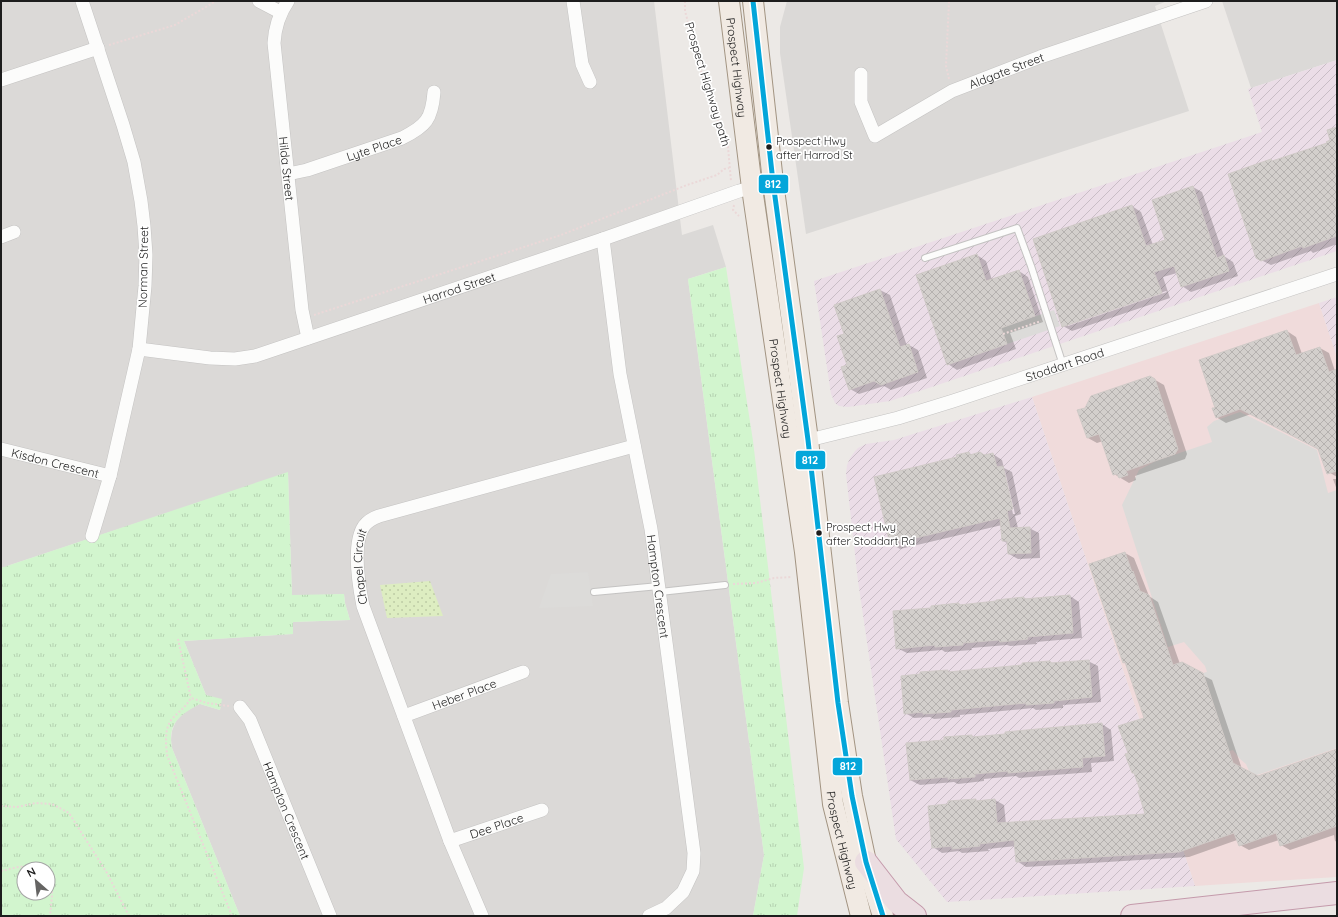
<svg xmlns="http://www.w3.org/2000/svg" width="1338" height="917" font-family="Quicksand,sans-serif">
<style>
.residential{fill:#dbd9d7}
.commercial{fill:#f0dbdb}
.industrial{fill:url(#industrial-furrows)}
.park{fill:url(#park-tufts);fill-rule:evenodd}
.garden{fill:url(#garden-dots)}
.parking{fill:#dcdbd9}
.shadow{fill:#0003;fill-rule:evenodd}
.building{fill:url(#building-cross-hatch);stroke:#d0cac7}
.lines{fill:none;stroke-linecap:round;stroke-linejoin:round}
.lane-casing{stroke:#c4c3c2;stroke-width:8}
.street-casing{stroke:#c4c3c2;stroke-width:14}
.primary-casing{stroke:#a29482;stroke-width:22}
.highway-casing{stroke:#c49aab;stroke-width:24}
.path{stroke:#ebd8d8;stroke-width:2;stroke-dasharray:2 2;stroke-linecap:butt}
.lane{stroke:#fcfcfb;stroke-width:6}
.street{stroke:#fcfcfb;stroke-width:13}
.primary{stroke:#f1eae3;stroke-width:20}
.highway{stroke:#ebdde1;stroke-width:22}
.bus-1-casing{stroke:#fff;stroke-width:8}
.bus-1{stroke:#03a6da;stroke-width:5}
.bus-dot{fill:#1d1d1d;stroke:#fff;stroke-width:1.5}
.labels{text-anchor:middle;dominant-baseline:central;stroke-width:3.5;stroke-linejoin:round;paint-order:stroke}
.bus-label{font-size:11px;fill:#1d1d1d;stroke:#fff;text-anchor:start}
.street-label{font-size:12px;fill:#1d1d1d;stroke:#fff}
.line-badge{stroke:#fff;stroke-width:1.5}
.badge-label{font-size:11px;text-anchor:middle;font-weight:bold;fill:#fff}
</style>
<defs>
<pattern id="industrial-furrows" width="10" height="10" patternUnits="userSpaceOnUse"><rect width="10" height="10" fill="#ebdde7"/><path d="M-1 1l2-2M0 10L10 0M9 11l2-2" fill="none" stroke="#c9bdc6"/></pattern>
<pattern id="park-tufts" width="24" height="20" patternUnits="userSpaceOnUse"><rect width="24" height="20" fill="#d2f5ce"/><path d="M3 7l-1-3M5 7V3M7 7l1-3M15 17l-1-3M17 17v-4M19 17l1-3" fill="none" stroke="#b4d2b0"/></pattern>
<pattern id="garden-dots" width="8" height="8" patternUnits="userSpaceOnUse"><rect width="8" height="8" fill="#ddedc1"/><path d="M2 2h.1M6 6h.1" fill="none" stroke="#bdcba5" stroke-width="1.8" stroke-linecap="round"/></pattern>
<pattern id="building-cross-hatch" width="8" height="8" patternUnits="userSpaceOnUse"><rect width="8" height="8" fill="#d3cfcc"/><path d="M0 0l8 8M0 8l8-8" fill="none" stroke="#b5b1af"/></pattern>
</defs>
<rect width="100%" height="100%" fill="#ece9e6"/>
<!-- residential -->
<path class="residential" d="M 1,1 L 654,1 L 682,235 L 713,225 L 726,267 L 688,279 L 764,855 L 753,916 L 240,916 L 172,748 L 171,740 L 172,731 L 176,721 L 184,712 L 200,704 L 220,710 L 221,702 L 206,695 L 184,641 L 292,634 L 292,622 L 350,620 L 345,603 L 344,594 L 292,596 L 288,473 L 1,568 Z
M 787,1 L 1167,1 L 1155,6 L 1189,111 L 806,234 L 780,53 L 780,27 Z
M 1222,1 L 1337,1 L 1337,60 L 1251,88 Z"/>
<!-- commercial -->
<path class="commercial" d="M 1319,303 L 1337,357 L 1337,877 L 1195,886 L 1032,397 Z"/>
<!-- industrial -->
<path class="industrial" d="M 1337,60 L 1337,251 L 890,401 L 848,407 L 839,406 L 835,403 L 831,394 L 814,281 L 1262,132 L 1248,89 Z
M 1337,297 L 1337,357 L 1319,303 Z
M 1032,397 L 1195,886 L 947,902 L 896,839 L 858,581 L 846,474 L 847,465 L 850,458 L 855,451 L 858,448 L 866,444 L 894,440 Z"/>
<!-- park -->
<path class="park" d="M 726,267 L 753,441 L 804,868 L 797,916 L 753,916 L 764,855 L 688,279 Z
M 288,472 L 292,595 L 344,594 L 345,603 L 350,620 L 293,622 L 293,634 L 184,641 L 206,695 L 222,699 L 220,710 L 200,704 C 181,714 167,723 172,748 L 240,916 L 1,916 L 1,568 ZM 24,869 L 48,869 L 48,893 L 24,893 Z"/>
<!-- garden -->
<path class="garden" d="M 430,581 L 443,616 L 387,618 L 380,585 Z"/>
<!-- parking -->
<path class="parking" d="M 1054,310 L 1060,326 L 1007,344 L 1001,328 Z
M 1240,412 L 1317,450 L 1328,493 L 1337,490 L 1337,748 L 1257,775 L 1249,771 L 1246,764 L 1240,759 L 1233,750 L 1229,751 L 1203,673 L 1207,672 L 1205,666 L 1184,642 L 1168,647 L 1122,505 L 1139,470 L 1156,461 L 1212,442 L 1207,427 L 1214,421 Z
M 588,572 L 593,606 L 539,608 L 551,574 Z"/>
<!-- shadow -->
<path class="shadow" d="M 1337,128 L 1337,244 L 1313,253 L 1311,251 L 1271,265 L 1257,258 L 1271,160 L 1273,162 L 1328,143 L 1332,141 Z
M 1193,187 L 1202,192 L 1224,256 L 1233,262 L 1238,276 L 1191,292 L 1182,286 L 1177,273 L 1163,277 L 1170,298 L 1072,331 L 1063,326 L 1132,206 L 1141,212 L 1153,245 L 1166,241 ZM 1166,291 L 1167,292 L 1068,326 L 1068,324 Z
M 977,255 L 986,261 L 992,280 L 1019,271 L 1028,277 L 1043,322 L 1010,333 L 1016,349 L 957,370 L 948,364 Z
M 880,290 L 890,295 L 907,346 L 909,345 L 918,350 L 927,378 L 891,390 L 884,386 L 859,394 L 850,389 L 845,334 Z
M 1287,331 L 1296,337 L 1302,354 L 1320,348 L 1329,353 L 1335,371 L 1337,370 L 1337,477 L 1327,471 L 1320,449 L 1251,414 L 1226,423 L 1216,417 L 1216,408 Z
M 1150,377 L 1164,385 L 1187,454 L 1185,459 L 1135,476 L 1136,480 L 1129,483 L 1114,474 L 1103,441 L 1097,443 L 1088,438 L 1086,408 Z
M 969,453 L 973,455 L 985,456 L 993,454 L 1002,460 L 1004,468 L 1012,472 L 1021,514 L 1015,516 L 1018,528 L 1029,528 L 1039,533 L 1040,558 L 1018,559 L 1009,554 L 1009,544 L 1003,541 L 1002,525 L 900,549 L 890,543 L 958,458 ZM 1003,471 L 1005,471 L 1015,514 L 1013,514 Z
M 1333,479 L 1337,479 L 1337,490 Z
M 1125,553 L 1134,558 L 1149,596 L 1158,602 L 1180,664 L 1212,680 L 1242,769 L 1258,777 L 1337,750 L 1337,842 L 1335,841 L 1334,835 L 1290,850 L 1281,845 L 1279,840 L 1249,850 L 1240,845 L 1237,840 L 1189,857 L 1026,867 L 1017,861 L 1016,846 L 988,849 L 989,851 L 962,853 L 959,851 L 942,853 L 933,847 L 949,805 L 975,800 L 979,802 L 995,800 L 1004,805 L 1006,824 L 1147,815 L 1141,791 L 1136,774 L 1133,773 L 1129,754 L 1145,718 L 1127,664 L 1124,663 Z
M 1070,596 L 1079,602 L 1082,638 L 1036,642 L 1037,644 L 1010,646 L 1007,645 L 971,648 L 972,650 L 945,652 L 942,650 L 907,653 L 897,648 L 932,609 L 932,606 L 959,604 L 962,606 L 997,602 L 997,601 L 1024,598 L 1028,600 Z
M 1088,661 L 1098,666 L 1101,702 L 1063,705 L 1063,708 L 1036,710 L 1033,708 L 960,715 L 960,717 L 934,719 L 930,717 L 914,718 L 905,713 L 921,675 L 921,673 L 948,671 L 951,672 L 1024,666 L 1050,662 L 1054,664 Z
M 1102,724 L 1111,730 L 1114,761 L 1091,763 L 1092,772 L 1019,778 L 1016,776 L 984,779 L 984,781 L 958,784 L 954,782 L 920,785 L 910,780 L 945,741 L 972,736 L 975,738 Z"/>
<!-- building -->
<path class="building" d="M 1337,127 L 1337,236 L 1303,248 L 1302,246 L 1261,261 L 1256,258 L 1228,174 L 1271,159 L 1272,161 L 1327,143 L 1326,142 L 1330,140 L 1327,130 Z
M 1193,186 L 1217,258 L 1224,255 L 1229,271 L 1181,287 L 1174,266 L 1154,272 L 1162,293 L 1062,327 L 1033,239 L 1132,205 L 1146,246 L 1165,240 L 1152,200 Z
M 977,254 L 986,281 L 1019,270 L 1035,316 L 1001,328 L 1007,344 L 947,365 L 916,275 Z
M 880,289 L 900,347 L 909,344 L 918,372 L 881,385 L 874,381 L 849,390 L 841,367 L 847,365 L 837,336 L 844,334 L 834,305 Z
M 1287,330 L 1296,355 L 1320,347 L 1329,372 L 1337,369 L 1337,471 L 1327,474 L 1318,449 L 1240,409 L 1216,418 L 1212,408 L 1215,408 L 1199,360 Z
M 1150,376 L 1155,379 L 1178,449 L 1175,454 L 1126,471 L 1128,475 L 1119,478 L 1117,474 L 1113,475 L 1099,434 L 1087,438 L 1077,410 L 1085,408 L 1091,396 Z
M 969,452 L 970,455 L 980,452 L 984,455 L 993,453 L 997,467 L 1003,466 L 1013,509 L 1007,511 L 1010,528 L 1030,527 L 1031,553 L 1008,554 L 1007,541 L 1002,541 L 1000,518 L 890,544 L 874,477 L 957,457 L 956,455 Z
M 1125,552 L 1132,572 L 1133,571 L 1140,591 L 1149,595 L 1173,665 L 1182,662 L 1203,673 L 1233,763 L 1258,776 L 1337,749 L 1337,826 L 1280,846 L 1276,833 L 1239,846 L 1234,833 L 1179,852 L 1016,862 L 1014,840 L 979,844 L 980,846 L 952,849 L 952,846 L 932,848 L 928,806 L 948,804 L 948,801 L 976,799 L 976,801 L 995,799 L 997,823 L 1145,814 L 1138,791 L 1140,790 L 1134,773 L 1132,773 L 1125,754 L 1128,753 L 1118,726 L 1144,718 L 1125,662 L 1123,663 L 1089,564 Z
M 1070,595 L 1073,633 L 1027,637 L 1028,639 L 1000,642 L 999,640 L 963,643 L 963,645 L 935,647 L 935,645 L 896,649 L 893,611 L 931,608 L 931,606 L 959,603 L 959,605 L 996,601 L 996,600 L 1024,597 L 1024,599 Z
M 1089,660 L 1092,697 L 1054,701 L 1054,703 L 1026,705 L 1026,703 L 951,710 L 951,712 L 923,714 L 923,712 L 904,714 L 901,676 L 920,674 L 920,672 L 948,670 L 948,672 L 1022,665 L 1022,663 L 1050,661 L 1051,663 Z
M 1102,723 L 1105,756 L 1082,758 L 1083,767 L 1008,773 L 1008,771 L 975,774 L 975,777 L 948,779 L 948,777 L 910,780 L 906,743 L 944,740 L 944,737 L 972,735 L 972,737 L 1005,734 L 1005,732 Z"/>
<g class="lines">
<defs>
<path id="lane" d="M 925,258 L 1017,228 L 1031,266 L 1063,365
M 594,592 L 659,586
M 660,592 L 725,585"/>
<g id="street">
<path d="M 82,1 L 123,125 L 134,162 L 141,201 L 144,226 L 146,255 L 145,286 L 139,349 L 110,476 L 92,536"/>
<path d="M 259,1 L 280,12"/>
<path id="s1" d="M 288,1 C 279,14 275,27 274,43 L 302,310 L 308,338"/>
<path d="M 573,1 L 582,64 L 590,82"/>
<path id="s2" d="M 861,74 L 861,102 L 875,136 L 952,91 L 1040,57 L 1206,1"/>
<path d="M 1,80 L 98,48"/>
<path id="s3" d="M 288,174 L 307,170 L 402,138 C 426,126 432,119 434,92"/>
<path d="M 1,237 L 14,232"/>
<path id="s4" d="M 603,239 L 620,374 L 651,529 L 694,853 L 693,871 L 683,892 L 666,908 L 649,916"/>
<path id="s5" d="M 139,349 L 210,358 L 235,359 L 255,356 L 603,239 L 739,191 L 773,182"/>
<path id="s6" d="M 801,442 L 898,418 L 953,401 L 1337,274"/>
<path id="s7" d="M 1,449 L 110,476"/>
<path id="s8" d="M 240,707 L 250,720 L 330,916"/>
<path id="s9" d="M 404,716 L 523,672"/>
<path id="s10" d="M 450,841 L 542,810"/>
<path id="s11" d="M 482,916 L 450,841 L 363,606 C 359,586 352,544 364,526 C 368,521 373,518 379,516 L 634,446"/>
</g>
<g id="primary">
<path id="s12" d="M 729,1 L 752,188 L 805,552 L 833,804 L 861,916"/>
<path d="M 753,1 L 773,182 L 808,440 L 838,703 L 852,796 L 866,862 L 883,916"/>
</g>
<path id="highway" d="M 866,862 L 897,902 L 915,916
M 1132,916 L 1337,893"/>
</defs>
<!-- lane casing -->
<use href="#lane" class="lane-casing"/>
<!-- street casing -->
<use href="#street" class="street-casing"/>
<!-- primary casing -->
<use href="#primary" class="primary-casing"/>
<!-- highway casing -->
<use href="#highway" class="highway-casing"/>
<!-- path -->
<path class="path" d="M 685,1 L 685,11 L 703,79 L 728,147 L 731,181
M 109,45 L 175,25 L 216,1
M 949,79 L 946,66 L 949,1
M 734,205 L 733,210 L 739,216
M 314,315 L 561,235 L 687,185 L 717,175 L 724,169 L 729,168
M 1003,334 L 1041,321
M 733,584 L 756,583 L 774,578 L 792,577
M 178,639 L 191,698
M 229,706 L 207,703 L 191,698 C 185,708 179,711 172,719 C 164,729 166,743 167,755 L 232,916
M 1,806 L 17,807 L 36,803 L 52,804 L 69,813 L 107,873 L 129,916
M 1,871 C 15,868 32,862 45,869
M 48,872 C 55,885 51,902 50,916"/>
<!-- lane -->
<use href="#lane" class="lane"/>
<!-- street -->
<use href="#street" class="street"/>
<!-- primary -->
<use href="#primary" class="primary"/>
<!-- highway -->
<use href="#highway" class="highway"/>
<defs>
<path id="bus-1" d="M 753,1 L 773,182 L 808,440 L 838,703 L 852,796 L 866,862 L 883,916"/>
</defs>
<!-- bus-1 casing -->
<use href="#bus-1" class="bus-1-casing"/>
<!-- bus-1 -->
<use href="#bus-1" class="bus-1"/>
</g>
<!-- markers -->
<g class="bus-dot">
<circle cx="769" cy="147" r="3.5"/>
<circle cx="819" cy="533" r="3.5"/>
</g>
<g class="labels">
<!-- bus labels -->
<g class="bus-label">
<text x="776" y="141">Prospect Hwy<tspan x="776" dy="14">after Harrod St</tspan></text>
<text x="826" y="527">Prospect Hwy<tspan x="826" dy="14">after Stoddart Rd</tspan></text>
</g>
<!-- street labels -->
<g class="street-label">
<text stroke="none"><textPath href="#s12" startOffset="67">Prospect Highway</textPath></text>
<text stroke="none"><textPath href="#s2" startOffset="212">Aldgate Street</textPath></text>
<text transform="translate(708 84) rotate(73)">Prospect Highway path</text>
<text stroke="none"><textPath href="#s3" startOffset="90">Lyte Place</textPath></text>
<text stroke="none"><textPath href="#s1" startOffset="171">Hilda Street</textPath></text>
<text transform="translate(143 267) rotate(-89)">Norman Street</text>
<text stroke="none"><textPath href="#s5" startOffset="332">Harrod Street</textPath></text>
<text stroke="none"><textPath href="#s6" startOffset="275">Stoddart Road</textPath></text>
<text stroke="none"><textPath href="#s12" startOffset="391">Prospect Highway</textPath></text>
<text stroke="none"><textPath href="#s7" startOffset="56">Kisdon Crescent</textPath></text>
<text stroke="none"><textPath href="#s11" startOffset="372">Chapel Circuit</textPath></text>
<text stroke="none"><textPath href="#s4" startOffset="352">Hampton Crescent</textPath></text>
<text stroke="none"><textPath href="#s9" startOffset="64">Heber Place</textPath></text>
<text stroke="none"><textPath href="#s8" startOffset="114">Hampton Crescent</textPath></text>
<text stroke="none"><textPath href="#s10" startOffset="49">Dee Place</textPath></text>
<text stroke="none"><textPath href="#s12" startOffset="847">Prospect Highway</textPath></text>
</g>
</g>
<g class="line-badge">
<rect x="758" y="174" width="31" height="20" rx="4" fill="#03a6da"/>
<rect x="795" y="450" width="31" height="20" rx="4" fill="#03a6da"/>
<rect x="832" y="757" width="31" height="19" rx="4" fill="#03a6da"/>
</g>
<g class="badge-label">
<text x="773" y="188">812</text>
<text x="810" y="464">812</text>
<text x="848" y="770">812</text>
</g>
<!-- border -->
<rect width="1338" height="917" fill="none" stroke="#1d1d1d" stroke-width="4"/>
<!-- north arrow -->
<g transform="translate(36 881) rotate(332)"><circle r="19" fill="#ffffff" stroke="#a5a5a5"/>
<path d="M0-3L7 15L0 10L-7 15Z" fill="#656463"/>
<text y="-6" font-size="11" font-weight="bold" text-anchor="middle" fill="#1d1d1d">N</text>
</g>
</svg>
